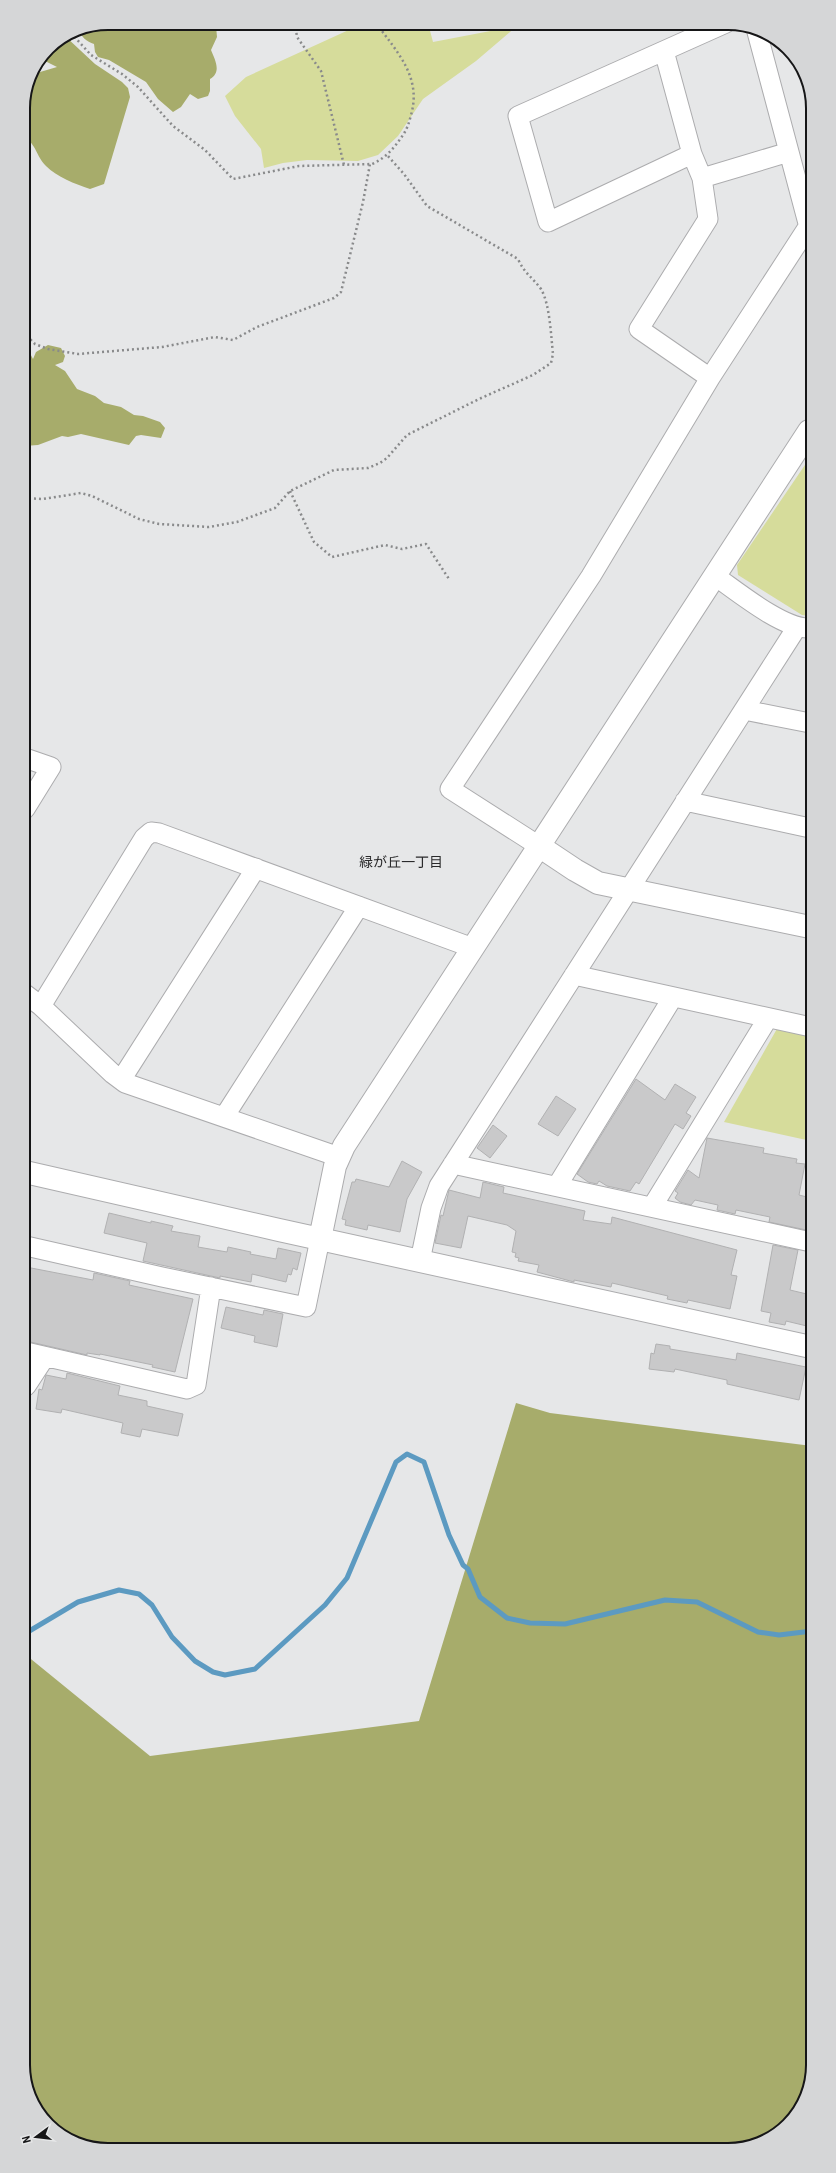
<svg xmlns="http://www.w3.org/2000/svg" width="836" height="2173" font-family="'Roboto Condensed','Noto Sans JP',sans-serif">
<style>
.green{fill:#d6dc9b}
.forest{fill:#a7ac6b}
.lines{fill:none;stroke-linecap:round;stroke-linejoin:round}
.stream{stroke:#5c9ac1;stroke-width:5}
.building{fill:#c9c9ca;stroke:#b1b1b2}
.street-casing{stroke:#acacae;stroke-width:21}
.secondary-casing{stroke:#acacae;stroke-width:24}
.path{stroke:#898a8b;stroke-width:2.5;stroke-dasharray:2 3;stroke-linecap:butt}
.street{stroke:#fff;stroke-width:19}
.secondary{stroke:#fff;stroke-width:22}
.labels{text-anchor:middle;dominant-baseline:central;stroke-width:3.5;stroke-linejoin:round;paint-order:stroke}
.neighbourhood-label{font-size:14px;fill:#2a2a2b;stroke:#e6e7e8}
.rim{fill:none;stroke:#161617;stroke-width:2}
</style>
<rect width="100%" height="100%" fill="#e6e7e8"/>
<!-- green -->
<path class="green" d="M 364,23 L 428,23 L 433,42 L 517,26 L 476,61 L 423,99 L 398,136 L 378,155 L 358,161 L 307,160 L 283,163 L 264,168 L 261,149 L 235,116 L 225,96 L 246,77 Z
M 809,459 L 810,616 L 802,615 L 738,575 L 737,565 Z
M 778,1027 L 811,1033 L 811,1141 L 724,1122 Z"/>
<!-- forest -->
<path class="forest" d="M 108,23 L 213,24 L 216,26 L 217,37 L 211,50 C 215,60 222,72 210,79 L 210,91 L 208,96 L 198,99 L 190,94 L 181,107 L 173,112 L 158,99 L 146,82 L 109,60 L 98,57 L 95,52 L 94,44 C 87,42 80,36 79,29 Z
M 65,36 L 95,64 L 122,82 L 128,88 L 130,97 L 104,184 L 90,189 C 75,184 57,177 46,166 C 35,155 38,146 23,136 L 23,102 L 30,75 L 57,67 L 43,60 L 42,56 L 48,48 Z
M 24,342 L 33,359 L 36,352 L 48,345 L 61,348 L 65,356 L 63,362 L 55,365 L 65,371 L 77,389 L 95,396 L 104,403 L 121,407 L 134,415 L 143,416 L 160,422 L 165,428 L 161,438 L 141,435 L 136,436 L 129,445 L 81,434 L 68,437 L 62,436 L 38,445 L 24,446 Z
M 516,1403 L 550,1413 L 812,1446 L 813,2066 L 796,2117 L 755,2146 L 102,2150 L 56,2132 L 27,2092 L 26,1655 L 150,1756 L 419,1721 Z"/>
<g class="lines">
<!-- stream -->
<path class="stream" d="M 26,1633 L 78,1602 L 119,1590 L 139,1594 L 152,1605 L 172,1637 L 195,1661 L 213,1672 L 225,1675 L 255,1669 L 325,1605 L 347,1578 L 396,1462 L 407,1454 L 424,1462 L 449,1535 L 463,1565 L 468,1569 L 480,1597 L 507,1618 L 530,1623 L 565,1624 L 665,1600 L 697,1602 L 758,1632 L 779,1635 L 812,1631"/>
</g>
<!-- building -->
<path class="building" d="M 636,1079 L 665,1100 L 675,1084 L 696,1097 L 686,1113 L 691,1116 L 683,1129 L 675,1124 L 639,1184 L 636,1182 L 630,1191 L 607,1186 L 599,1181 L 597,1184 L 588,1182 L 577,1174 Z
M 556,1096 L 576,1109 L 558,1136 L 538,1124 Z
M 493,1125 L 507,1136 L 490,1158 L 477,1148 Z
M 707,1138 L 764,1148 L 763,1153 L 797,1159 L 796,1163 L 805,1164 L 799,1195 L 811,1198 L 811,1231 L 769,1222 L 770,1217 L 736,1210 L 735,1214 L 717,1210 L 718,1205 L 695,1200 L 691,1205 L 680,1202 L 675,1198 L 678,1193 L 675,1191 L 688,1170 L 699,1178 Z
M 402,1161 L 422,1172 L 407,1199 L 400,1232 L 368,1225 L 367,1230 L 345,1225 L 346,1220 L 342,1219 L 352,1182 L 355,1182 L 356,1179 L 389,1187 Z
M 483,1182 L 504,1187 L 503,1193 L 585,1211 L 583,1220 L 611,1224 L 612,1217 L 737,1250 L 731,1275 L 737,1276 L 730,1309 L 688,1300 L 687,1303 L 667,1299 L 668,1296 L 612,1283 L 611,1287 L 574,1280 L 574,1282 L 537,1272 L 539,1265 L 518,1261 L 519,1258 L 515,1257 L 516,1253 L 512,1252 L 516,1231 L 507,1225 L 468,1216 L 461,1248 L 435,1243 L 441,1215 L 443,1216 L 449,1190 L 480,1198 Z
M 109,1213 L 151,1223 L 151,1221 L 173,1226 L 171,1231 L 200,1236 L 198,1247 L 227,1252 L 228,1247 L 251,1252 L 250,1254 L 276,1259 L 278,1248 L 301,1253 L 297,1270 L 293,1268 L 291,1275 L 288,1274 L 286,1282 L 252,1274 L 251,1282 L 220,1276 L 220,1278 L 143,1261 L 147,1243 L 104,1233 Z
M 773,1245 L 798,1250 L 790,1290 L 811,1295 L 811,1327 L 786,1321 L 785,1325 L 769,1322 L 771,1313 L 761,1311 Z
M 26,1267 L 93,1280 L 94,1273 L 130,1281 L 129,1285 L 193,1299 L 175,1372 L 152,1367 L 153,1365 L 100,1354 L 100,1355 L 87,1353 L 87,1355 L 26,1341 Z
M 226,1307 L 263,1315 L 264,1310 L 283,1314 L 277,1347 L 254,1342 L 255,1336 L 221,1328 Z
M 656,1344 L 670,1346 L 670,1349 L 736,1360 L 737,1353 L 806,1367 L 799,1400 L 727,1384 L 727,1380 L 675,1369 L 674,1372 L 649,1369 L 651,1353 L 654,1354 Z
M 67,1373 L 120,1386 L 118,1395 L 147,1401 L 147,1406 L 183,1414 L 178,1436 L 142,1429 L 140,1437 L 121,1433 L 123,1423 L 62,1409 L 61,1413 L 36,1409 L 39,1389 L 42,1390 L 46,1375 L 66,1379 Z"/>
<g class="lines">
<defs>
<path id="street" d="M 726,23 L 518,116 L 548,222 L 692,154 L 702,178 L 789,152
M 757,32 L 809,227
M 664,51 L 692,154
M 702,178 L 708,219 L 639,329 L 710,378
M 715,576 C 738,592 782,628 808,628
M 744,710 L 810,723
M 25,758 L 51,767 L 25,809
M 685,801 L 810,828
M 539,846 L 450,789 L 591,576 L 710,378 L 808,227
M 574,975 L 811,1027
M 25,994 L 41,1006 L 113,1074 L 125,1083 L 339,1157
M 41,1006 L 144,838 L 151,832 L 159,833 L 473,948
M 121,1080 L 256,868
M 224,1117 L 359,906
M 453,1164 L 811,1242
M 557,1186 L 673,997
M 652,1207 L 768,1018
M 26,1246 L 162,1277 L 306,1307 L 320,1239
M 420,1261 L 431,1208 L 439,1186 L 797,627
M 26,1352 L 187,1389 L 196,1385 L 211,1287
M 26,1386 L 45,1357"/>
<path id="secondary" d="M 539,846 L 575,870 L 598,883 L 810,927
M 25,1172 L 279,1230 L 811,1347
M 320,1239 L 335,1166 L 344,1146 L 809,431"/>
</defs>
<!-- street casing -->
<use href="#street" class="street-casing"/>
<!-- secondary casing -->
<use href="#secondary" class="secondary-casing"/>
<!-- path -->
<path class="path" d="M 295,23 L 297,37 L 321,71 L 344,165
M 71,33 L 91,55 L 122,74 L 138,87 L 173,126 L 205,150 L 233,179 L 299,166 L 372,164 C 386,158 395,147 403,135 C 407,129 409,123 411,115 C 422,77 397,52 376,23
M 24,316 L 27,336 L 35,344 L 48,349 L 78,354 L 162,347 L 215,337 L 233,340 L 257,327 L 334,298 L 341,292 L 363,202 L 370,164
M 290,491 L 314,542 L 332,557 L 385,545 L 402,549 L 426,544 L 449,579
M 24,498 L 43,499 L 81,493 L 92,496 L 139,519 L 159,524 L 209,527 L 237,522 L 275,508 L 290,491 L 334,470 L 368,468 L 380,463 L 387,458 L 407,435 L 479,399 L 533,375 L 551,363 L 553,354 C 551,337 550,304 541,289 C 533,278 524,273 518,259 L 427,206 L 404,174 L 387,155"/>
<!-- street -->
<use href="#street" class="street"/>
<!-- secondary -->
<use href="#secondary" class="secondary"/>
</g>
<g class="labels">
<!-- neighbourhood labels -->
<g class="neighbourhood-label">
<text x="401" y="862">緑が丘一丁目</text>
</g>
</g>
<!-- crop -->
<path d="M0 0H836V2173H0ZM108 30H728A78 78 0 0 1 806 108V2065A78 78 0 0 1 728 2143H108A78 78 0 0 1 30 2065V108A78 78 0 0 1 108 30Z" fill="#d5d6d7" fill-rule="evenodd"/>
<path class="rim" d="M108 30H728A78 78 0 0 1 806 108V2065A78 78 0 0 1 728 2143H108A78 78 0 0 1 30 2065V108A78 78 0 0 1 108 30Z"/>
<!-- north arrow -->
<g transform="translate(36 2137) rotate(255)" stroke="#e6e7e8" stroke-width="3" paint-order="stroke">
<path d="M0-3L7 15L0 10L-7 15Z" fill="#161617"/>
<text y="-6" font-size="11" font-weight="bold" text-anchor="middle" fill="#161617">N</text>
</g>
</svg>
